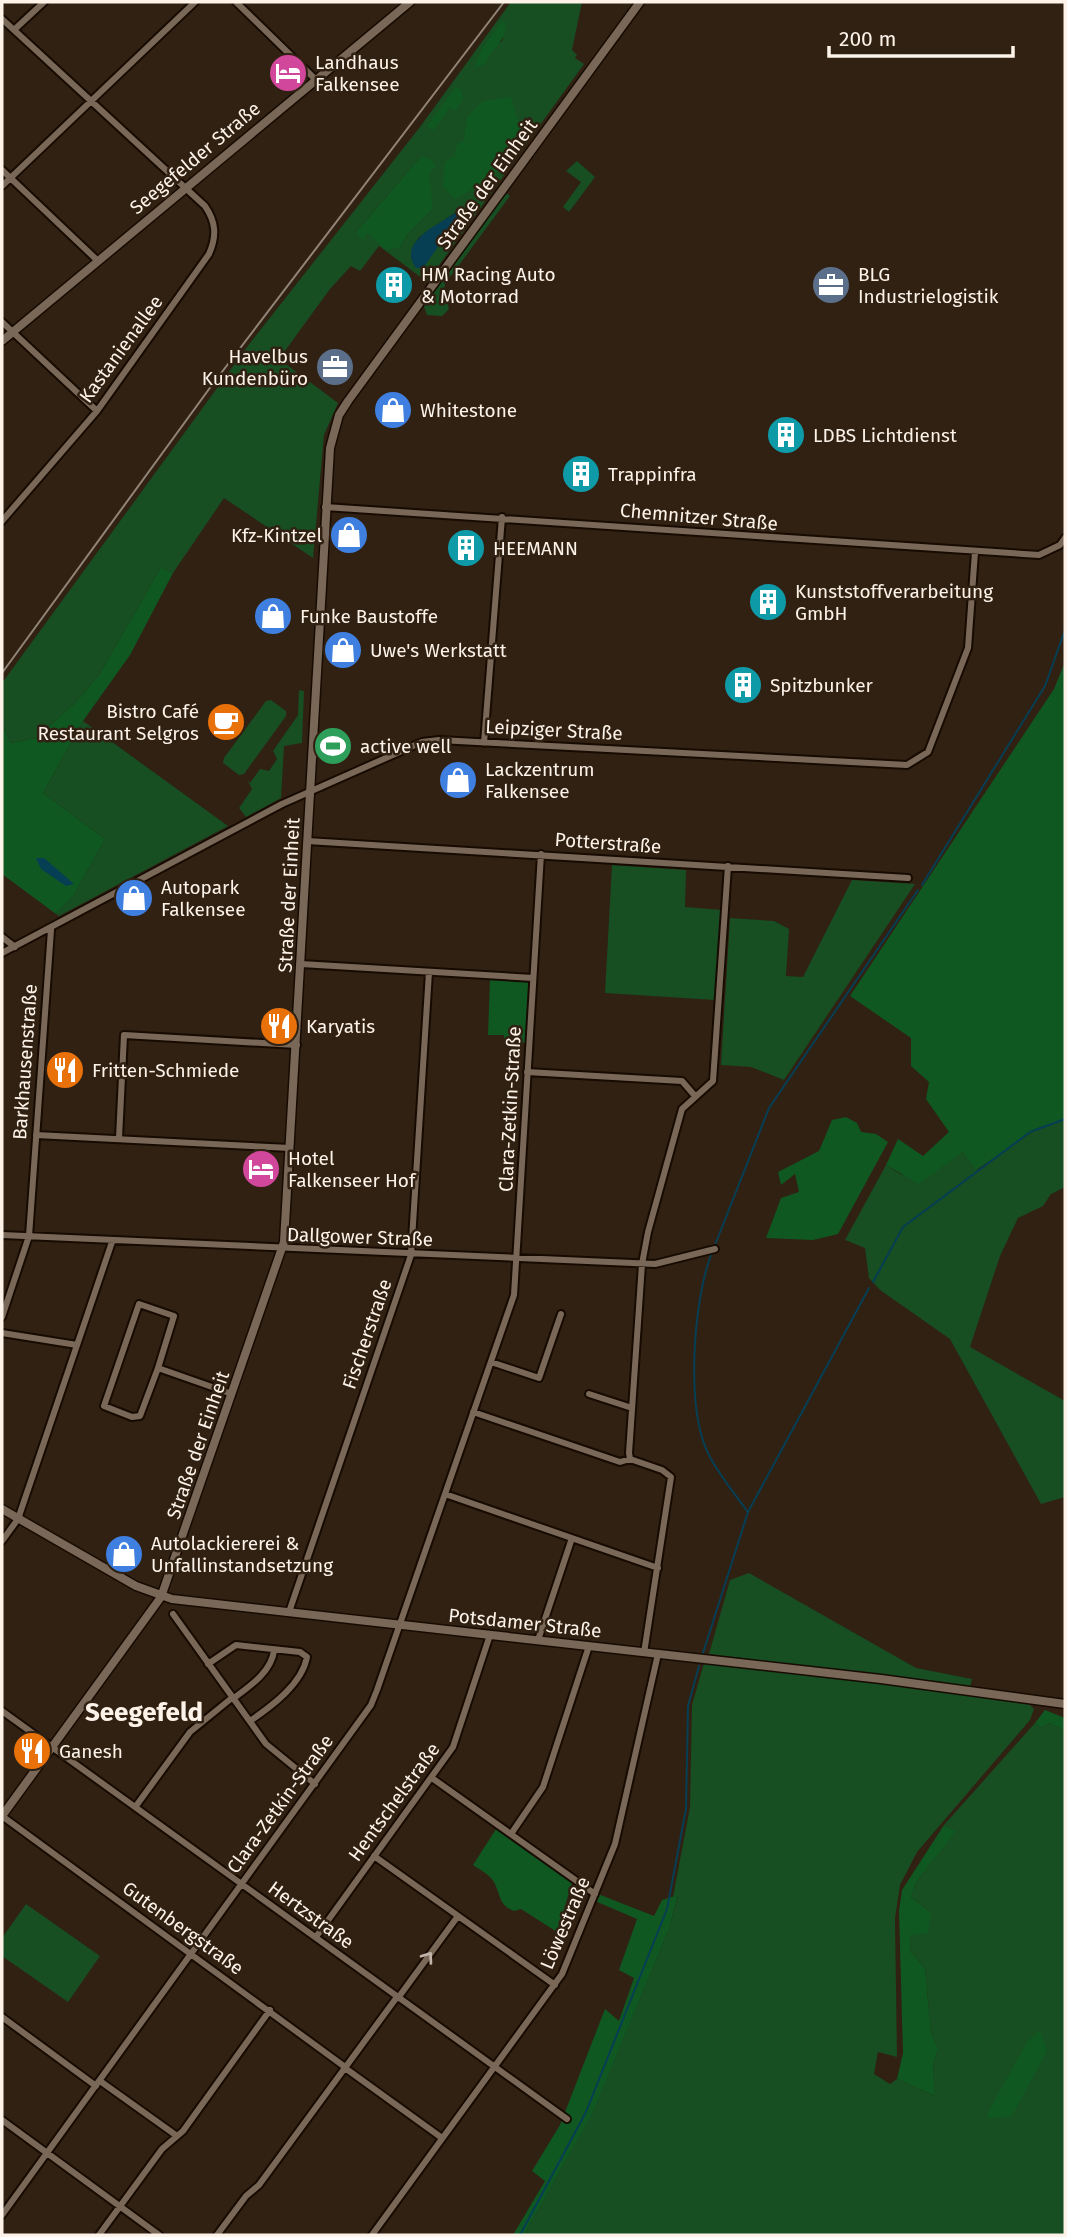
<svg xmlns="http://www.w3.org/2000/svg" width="1067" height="2237" font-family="'Fira Sans',sans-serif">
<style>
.green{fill:#174e22;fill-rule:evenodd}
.forest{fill:#105822}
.water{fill:#063e54}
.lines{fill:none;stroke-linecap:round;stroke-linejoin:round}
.stream{stroke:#063e54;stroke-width:2}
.minor-casing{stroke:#170b01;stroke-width:10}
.tertiary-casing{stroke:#170b01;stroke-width:11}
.minor{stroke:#796858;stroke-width:6}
.tertiary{stroke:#796858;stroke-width:8}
.rail{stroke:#918478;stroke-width:2}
.oneway{stroke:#c2b4a8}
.labels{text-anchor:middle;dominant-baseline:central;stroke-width:5;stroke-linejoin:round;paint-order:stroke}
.poi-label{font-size:19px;fill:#fdf3e9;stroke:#302113;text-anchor:start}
.street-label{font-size:19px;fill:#fdf3e9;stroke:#302113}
.district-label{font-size:26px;font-weight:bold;fill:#fdf3e9;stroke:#302113}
</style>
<rect width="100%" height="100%" fill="#302113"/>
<!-- green -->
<path class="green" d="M 511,2 L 582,2 L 572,50 L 577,55 L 575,58 L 584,64 L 427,282 L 379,246 L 360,271 L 351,266 L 330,289 L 279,359 L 338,403 L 324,435 L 313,558 L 224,498 L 173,573 L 161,567 L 99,675 L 76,702 L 36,738 L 11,743 L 2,725 L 2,683 L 250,343 L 420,127 ZM 503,21 L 503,40 L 491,50 L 483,46 ZM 421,156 L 433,209 L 408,234 L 400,247 L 367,233 L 356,232 ZM 459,210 L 411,260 L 418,238 Z
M 577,161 L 595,177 L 569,212 L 563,207 L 581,182 L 566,171 Z
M 505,192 L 510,196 L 445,284 L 444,293 L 449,309 L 442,316 L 427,315 L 423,304 Z
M 299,690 L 304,691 L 302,743 L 284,746 L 281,798 L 246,817 L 239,808 L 252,789 L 247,779 L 250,783 L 260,769 L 269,771 L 277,759 L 273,751 L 298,715 Z
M 271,700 L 286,711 L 286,716 L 244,774 L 239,775 L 223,763 L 224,758 L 266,701 Z
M 83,721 L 228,826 L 59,916 L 56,914 L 74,895 L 105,839 L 43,793 Z
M 612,865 L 686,870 L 685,907 L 721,910 L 715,1000 L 605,993 Z
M 852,880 L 915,884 L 784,1080 L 751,1067 L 721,1065 L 730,918 L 774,921 L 789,929 L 786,976 L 803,977 Z
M 1065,1120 L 1065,1187 L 1051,1194 L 1043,1206 L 1018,1218 L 1000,1256 L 970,1347 L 1065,1401 L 1065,1497 L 1041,1504 L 950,1339 L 880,1290 L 869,1278 L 865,1248 L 845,1240 L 886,1165 L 902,1175 L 964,1152 L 977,1170 L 1040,1127 Z
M 749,1573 L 916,1668 L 972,1679 L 970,1687 L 709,1654 L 730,1580 Z
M 704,1663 L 908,1686 L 1029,1704 L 1034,1709 L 1030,1720 L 917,1852 L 900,1885 L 895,1918 L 897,2057 L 878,2052 L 874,2074 L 890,2084 L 897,2079 L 935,2096 L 933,2066 L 938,2049 L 931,2032 L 925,1968 L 910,1951 L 911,1935 L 931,1912 L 911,1897 L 917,1881 L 955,1831 L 944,1825 L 1035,1723 L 1041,1728 L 1049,1723 L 1065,1731 L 1065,2235 L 524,2235 L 593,2111 L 669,1929 L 678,1896 L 673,1897 L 690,1807 L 692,1705 Z
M 26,1904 L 100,1956 L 68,2002 L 2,1956 L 2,1938 Z"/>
<!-- forest -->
<path class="forest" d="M 502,21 L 506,23 C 507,41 492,48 485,64 L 474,68 L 483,46 Z
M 456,86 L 462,91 L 463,100 L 455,111 L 450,107 L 433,131 L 427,126 Z
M 511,97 L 520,128 L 494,178 L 455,199 L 443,186 L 445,162 L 454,156 L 457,145 L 464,140 L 467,117 L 483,101 Z
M 421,156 L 431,159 L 436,166 L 429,173 L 433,209 L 408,234 L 400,247 L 387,250 L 367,233 L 363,241 L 356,232 Z
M 161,567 L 173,573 L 130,655 L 83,721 L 43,793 L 105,839 L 74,895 L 56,914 L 2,874 L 2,725 L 11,743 L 36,738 L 76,702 L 99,675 Z
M 1065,662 L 1065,1120 L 1040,1127 L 976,1170 L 963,1152 L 919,1184 L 886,1165 L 898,1139 L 923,1156 L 949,1132 L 926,1099 L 929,1082 L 911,1066 L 911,1038 L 850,996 L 1054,689 Z
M 490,979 L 527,980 L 530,986 L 527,1043 L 504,1041 L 504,1035 L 488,1035 Z
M 846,1117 L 857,1123 L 861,1132 L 876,1134 L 888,1142 L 838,1234 L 813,1240 L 766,1238 L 781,1198 L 799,1192 L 795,1174 L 781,1185 L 778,1172 L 819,1151 L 832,1120 Z
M 1045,1710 L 1065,1718 L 1065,1731 L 1049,1723 L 1041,1728 L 1035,1723 Z
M 944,1825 L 956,1831 L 917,1881 L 911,1897 L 931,1912 L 928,1933 L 911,1935 L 910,1951 L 925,1968 L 931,2032 L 938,2049 L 933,2066 L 935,2096 L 897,2079 L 903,2053 L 899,1911 L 902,1890 Z
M 498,1826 L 573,1880 L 557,1932 L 521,1909 L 514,1911 C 499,1905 501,1897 495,1884 C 491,1875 480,1870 473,1865 Z
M 598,1894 L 654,1916 L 662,1900 L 678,1895 L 669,1929 L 593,2112 L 524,2235 L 513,2235 L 545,2181 L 532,2171 L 560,2125 L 605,2009 L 619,2021 L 634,1978 L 619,1970 L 637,1919 L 595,1901 Z
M 1040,2030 L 1047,2051 L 1012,2116 L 988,2119 L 988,2112 L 1027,2042 Z"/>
<!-- water -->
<path class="water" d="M 459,210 L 464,210 L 423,268 L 416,268 C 396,240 442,224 459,210 Z
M 36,858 L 44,858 L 74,884 L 66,886 L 41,869 Z"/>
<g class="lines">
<!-- stream -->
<path class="stream" d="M 922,885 L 1045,686 L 1065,630
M 715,1245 L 769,1108 L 918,890
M 711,1255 C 693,1303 685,1412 710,1457 C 720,1476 735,1494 747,1511
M 873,1282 L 903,1227 L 1030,1132 L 1065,1119
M 703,1653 L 748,1512 L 869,1288
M 520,2235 L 586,2112 L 667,1909 L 686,1809 L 688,1706 L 699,1666"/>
<defs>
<path id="minor" d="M 236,2 L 315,79
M 2,19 L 205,206 C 216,222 217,236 209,254 L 97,411 L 2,521
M 15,29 L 44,2
M 2,170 L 98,261
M 2,186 L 195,2
M 2,322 L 97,411
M 325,507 L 1039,555 L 1060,545 L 1065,538
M 484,743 L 502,517
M 307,841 L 908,878
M 2,937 L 15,947
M 2,953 L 282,804 L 422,742 L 439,740 L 907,765 L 928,752 L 968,648 L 975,552
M 301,964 L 533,978
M 527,1072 L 682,1081 L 695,1096
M 36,1135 L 290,1148
M 119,1138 L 124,1035 L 297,1045
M 2,1235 L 655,1264 L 715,1249
M 2,1317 L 29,1236 L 51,930
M 2,1333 L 77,1345
M 491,1362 L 539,1378 L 561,1314
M 158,1368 L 140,1416 L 132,1417 L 104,1406 L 139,1304 L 174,1316 L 158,1368 L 232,1394
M 589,1394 L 632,1408
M 473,1412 L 620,1462 L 630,1459
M 445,1494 L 658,1568
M 2,1541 L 18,1519 L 112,1242
M 289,1612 L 411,1255 L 429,972
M 173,1614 L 266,1744 L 315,1784
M 538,1640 L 572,1538
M 644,1653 L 671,1477 L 662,1470 L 630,1459 L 629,1453 L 642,1264 L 648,1232 L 682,1109 L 713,1081 L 728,866
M 208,1664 L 236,1645 L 300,1652 L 307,1657 C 302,1684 272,1706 250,1721
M 234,1698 C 250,1686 271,1672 274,1651
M 2,1711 L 567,2119
M 432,1778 L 595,1894
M 136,1806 L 190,1732 L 233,1697
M 2,1816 L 345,2067
M 511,1834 L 543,1787 L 589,1646
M 374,1856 L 555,1985
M 316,1937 L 453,1747 L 490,1635
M 398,1998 L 458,1916
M 2,2017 L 96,2086
M 345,2068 L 442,2138
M 100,2081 L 177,2136
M 2,2120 L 159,2235
M 2,2215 L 371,1705 L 377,1690 L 514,1295 L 541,854
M 99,2235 L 162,2149 L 183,2131 L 270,2010
M 217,2235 L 246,2196 L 259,2185 L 397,1997
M 372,2235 L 562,1974 L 615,1844 L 658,1654"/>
<path id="tertiary" d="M 2,341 L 410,2
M 2,1509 L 136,1586 L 172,1599 L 881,1679 L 1065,1704
M 2,1816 L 161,1597 L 284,1242 L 330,448 L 339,415 L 348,401 L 640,2"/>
</defs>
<!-- minor casing -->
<use href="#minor" class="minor-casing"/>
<!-- tertiary casing -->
<use href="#tertiary" class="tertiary-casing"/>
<!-- minor -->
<use href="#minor" class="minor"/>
<!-- tertiary -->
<use href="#tertiary" class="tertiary"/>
<!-- rail -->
<path class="rail" d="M 2,673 L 212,385 L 504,2"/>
</g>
<!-- one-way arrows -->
<defs><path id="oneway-chevron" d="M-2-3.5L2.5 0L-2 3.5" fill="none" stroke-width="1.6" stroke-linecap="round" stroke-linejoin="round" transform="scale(1.75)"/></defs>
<use class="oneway" href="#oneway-chevron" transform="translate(428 1957) rotate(-54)"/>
<!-- icons -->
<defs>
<symbol id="hotel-disc" viewBox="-11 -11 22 22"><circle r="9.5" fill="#d1479c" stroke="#302113"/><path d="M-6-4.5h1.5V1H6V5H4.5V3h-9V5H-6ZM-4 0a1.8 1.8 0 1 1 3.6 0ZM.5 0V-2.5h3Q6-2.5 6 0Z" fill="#fff"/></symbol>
<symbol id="building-disc" viewBox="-11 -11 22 22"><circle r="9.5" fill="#0f9aa8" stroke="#302113"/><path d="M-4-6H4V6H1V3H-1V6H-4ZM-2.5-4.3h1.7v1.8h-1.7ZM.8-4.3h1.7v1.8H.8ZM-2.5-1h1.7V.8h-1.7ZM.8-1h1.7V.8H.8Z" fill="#fff"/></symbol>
<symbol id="office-disc" viewBox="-11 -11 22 22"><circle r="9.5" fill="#5c6f8a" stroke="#302113"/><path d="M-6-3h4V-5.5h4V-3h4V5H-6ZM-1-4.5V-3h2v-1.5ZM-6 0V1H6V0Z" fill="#fff"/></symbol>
<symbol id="shop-disc" viewBox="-11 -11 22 22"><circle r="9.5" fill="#3f7fe0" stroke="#302113"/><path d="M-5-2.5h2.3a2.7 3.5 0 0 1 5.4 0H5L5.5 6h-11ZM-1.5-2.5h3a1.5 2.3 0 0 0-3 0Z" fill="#fff"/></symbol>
<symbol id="cafe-disc" viewBox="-11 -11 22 22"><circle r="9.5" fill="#e8710a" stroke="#302113"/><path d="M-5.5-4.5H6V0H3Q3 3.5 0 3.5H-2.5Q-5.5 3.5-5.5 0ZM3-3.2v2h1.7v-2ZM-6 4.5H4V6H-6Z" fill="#fff"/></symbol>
<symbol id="stadium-disc" viewBox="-11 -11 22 22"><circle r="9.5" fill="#2e9e5b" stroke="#302113"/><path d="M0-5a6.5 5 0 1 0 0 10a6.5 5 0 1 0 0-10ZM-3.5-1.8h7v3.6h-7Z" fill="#fff"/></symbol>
<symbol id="restaurant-disc" viewBox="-11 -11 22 22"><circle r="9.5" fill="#e8710a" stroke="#302113"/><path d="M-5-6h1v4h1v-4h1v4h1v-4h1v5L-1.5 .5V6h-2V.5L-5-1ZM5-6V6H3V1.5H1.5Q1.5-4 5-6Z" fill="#fff"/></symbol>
</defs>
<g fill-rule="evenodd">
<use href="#hotel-disc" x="266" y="51" width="44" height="44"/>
<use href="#building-disc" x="372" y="263" width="44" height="44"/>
<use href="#office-disc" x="809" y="263" width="44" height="44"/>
<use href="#office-disc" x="313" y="345" width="44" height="44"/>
<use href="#shop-disc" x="371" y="388" width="44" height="44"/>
<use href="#building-disc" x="764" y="413" width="44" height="44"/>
<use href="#building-disc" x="559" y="452" width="44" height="44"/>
<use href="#shop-disc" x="327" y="513" width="44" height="44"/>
<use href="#building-disc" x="444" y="526" width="44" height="44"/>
<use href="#building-disc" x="746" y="580" width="44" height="44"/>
<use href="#shop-disc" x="251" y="594" width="44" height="44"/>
<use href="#shop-disc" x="321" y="628" width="44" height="44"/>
<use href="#building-disc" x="721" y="663" width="44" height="44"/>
<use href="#cafe-disc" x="204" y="700" width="44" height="44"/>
<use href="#stadium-disc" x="311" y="724" width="44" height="44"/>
<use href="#shop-disc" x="436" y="758" width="44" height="44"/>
<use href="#shop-disc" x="112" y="876" width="44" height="44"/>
<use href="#restaurant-disc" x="257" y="1004" width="44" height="44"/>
<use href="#restaurant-disc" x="43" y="1048" width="44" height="44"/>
<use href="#hotel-disc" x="239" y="1147" width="44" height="44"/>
<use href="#shop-disc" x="102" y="1532" width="44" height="44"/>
<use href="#restaurant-disc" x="10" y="1729" width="44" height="44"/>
</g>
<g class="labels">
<!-- poi labels -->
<g class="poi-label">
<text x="315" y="62">Landhaus<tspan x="315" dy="22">Falkensee</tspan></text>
<text x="421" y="274">HM Racing Auto<tspan x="421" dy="22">&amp; Motorrad</tspan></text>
<text x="858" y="274">BLG<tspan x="858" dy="22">Industrielogistik</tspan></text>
<text x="308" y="356" text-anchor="end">Havelbus<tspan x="308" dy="22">Kundenbüro</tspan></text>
<text x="420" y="410">Whitestone</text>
<text x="813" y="435">LDBS Lichtdienst</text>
<text x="608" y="474">Trappinfra</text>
<text x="322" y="535" text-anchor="end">Kfz-Kintzel</text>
<text x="493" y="548">HEEMANN</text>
<text x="795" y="591">Kunststoffverarbeitung<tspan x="795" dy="22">GmbH</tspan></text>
<text x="300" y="616">Funke Baustoffe</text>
<text x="370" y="650">Uwe's Werkstatt</text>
<text x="770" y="685">Spitzbunker</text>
<text x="199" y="711" text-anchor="end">Bistro Café<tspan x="199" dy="22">Restaurant Selgros</tspan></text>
<text x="360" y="746">active well</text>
<text x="485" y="769">Lackzentrum<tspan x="485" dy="22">Falkensee</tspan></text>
<text x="161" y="887">Autopark<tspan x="161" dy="22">Falkensee</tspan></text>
<text x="306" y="1026">Karyatis</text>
<text x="92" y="1070">Fritten-Schmiede</text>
<text x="288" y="1158">Hotel<tspan x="288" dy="22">Falkenseer Hof</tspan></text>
<text x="151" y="1543">Autolackiererei &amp;<tspan x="151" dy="22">Unfallinstandsetzung</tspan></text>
<text x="59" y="1751">Ganesh</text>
</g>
<!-- street labels -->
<g class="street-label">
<text transform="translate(195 158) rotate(-40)">Seegefelder Straße</text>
<text transform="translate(487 184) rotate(-54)">Straße der Einheit</text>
<text transform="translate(121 349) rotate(-54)">Kastanienallee</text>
<text transform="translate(699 517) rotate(5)">Chemnitzer Straße</text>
<text transform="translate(554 730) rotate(3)">Leipziger Straße</text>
<text transform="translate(608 843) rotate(4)">Potterstraße</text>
<text transform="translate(289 895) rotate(-87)">Straße der Einheit</text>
<text transform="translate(25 1062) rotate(-86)">Barkhausenstraße</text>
<text transform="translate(510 1109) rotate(-87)">Clara-Zetkin-Straße</text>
<text transform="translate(360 1237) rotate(2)">Dallgower Straße</text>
<text transform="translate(367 1334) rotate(-71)">Fischerstraße</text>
<text transform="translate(198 1445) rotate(-71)">Straße der Einheit</text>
<text transform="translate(525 1623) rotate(6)">Potsdamer Straße</text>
<text transform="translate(394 1802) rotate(-54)">Hentschelstraße</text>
<text transform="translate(280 1804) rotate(-54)">Clara-Zetkin-Straße</text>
<text transform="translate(311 1915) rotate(36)">Hertzstraße</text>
<text transform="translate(565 1923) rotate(-67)">Löwestraße</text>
<text transform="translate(183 1928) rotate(36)">Gutenbergstraße</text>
</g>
<!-- district labels -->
<g class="district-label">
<text x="144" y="1712">Seegefeld</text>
</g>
</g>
<!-- border -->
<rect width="1067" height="2237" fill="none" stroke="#fdf3e9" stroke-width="7"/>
<!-- scale -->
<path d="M829 46v10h184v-10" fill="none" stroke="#fdf3e9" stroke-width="3.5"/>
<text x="839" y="46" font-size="21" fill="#fdf3e9" stroke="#302113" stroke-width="5" paint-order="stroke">200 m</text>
</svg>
